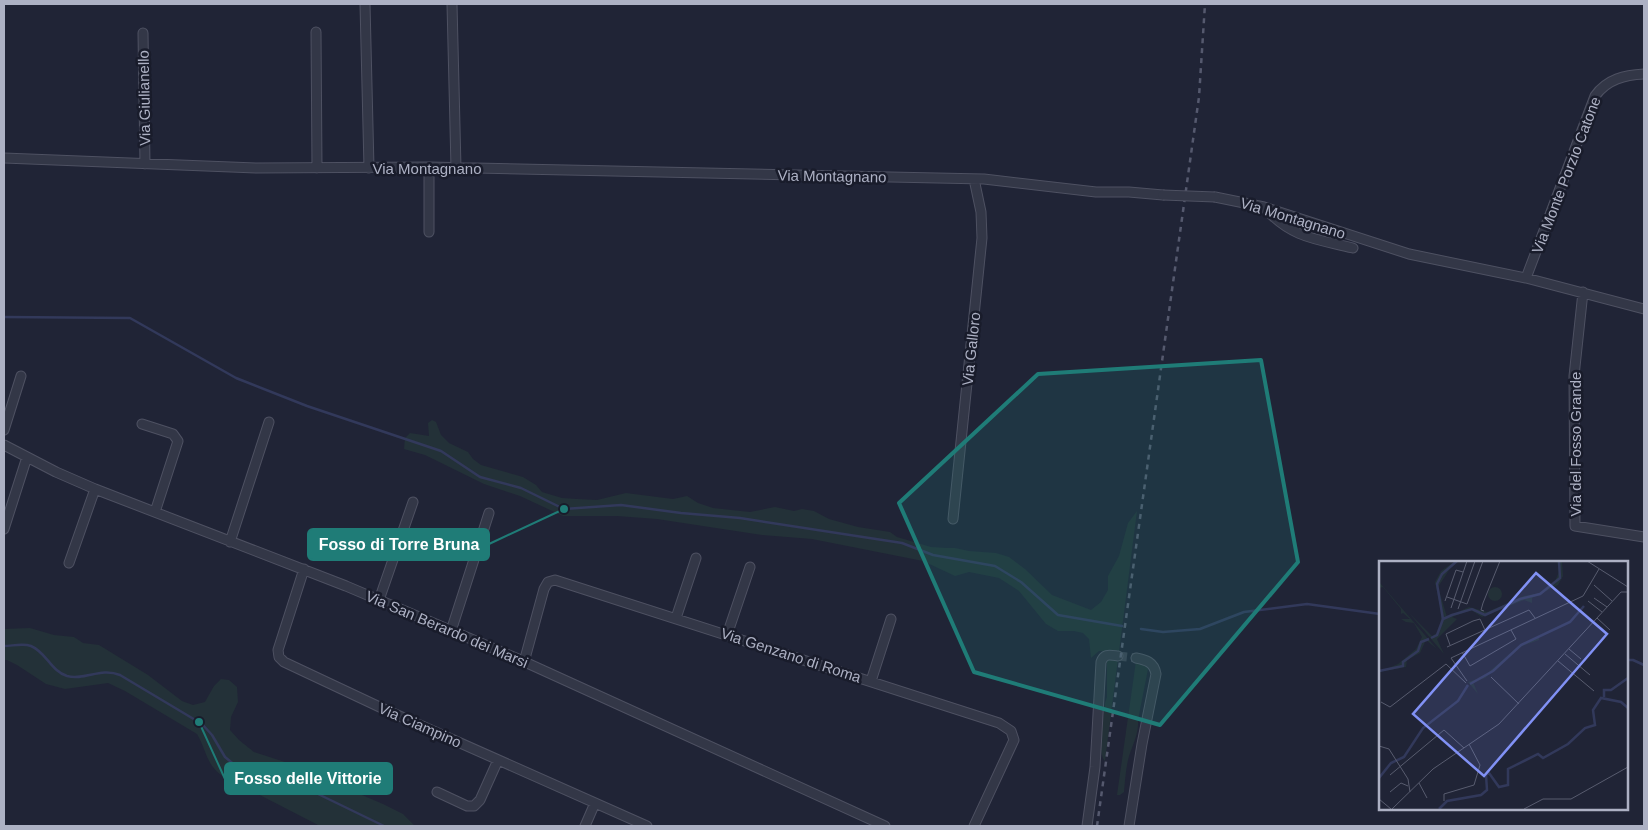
<svg xmlns="http://www.w3.org/2000/svg" width="1648" height="830" font-family="Helvetica,sans-serif">
<style>
.green{fill:#233138}
.lines{fill:none;stroke-linecap:round;stroke-linejoin:round}
.stream{stroke:#32395b;stroke-width:2.5}
.minor-tunnel{stroke:#3c4052;stroke-width:9;stroke-dasharray:9 4.5;stroke-linecap:butt}
.minor-casing{stroke:#4e5162;stroke-width:11}
.minor{stroke:#333747;stroke-width:9}
.rail{stroke:#55596e;stroke-width:2.5;stroke-dasharray:5 5;stroke-linecap:butt}
.minor-bridge-casing{stroke:#4e5162;stroke-width:11;stroke-linecap:butt}
.minor-bridge{stroke:#333747;stroke-width:9}
.marked{fill:#1f7c77;fill-opacity:0.2;stroke:#1f7c77;stroke-width:4;stroke-linejoin:round}
.labels{text-anchor:middle;dominant-baseline:central;stroke-width:5;stroke-linejoin:round;paint-order:stroke}
.street-label{font-size:15px;fill:#adb1c4;stroke:#191c2b}
.inset-river{fill:none;stroke:#32395b;stroke-width:2.5}
.inset-road{fill:none;stroke:#585c6f;stroke-width:1}
.view{fill:#8191f5;fill-opacity:0.15;stroke:#8191f5;stroke-width:2.5}
.inset-edge{fill:none;stroke:#adb1c4;stroke-width:2.5}
.leader{fill:none;stroke:#1f7c77;stroke-width:2}
.callout-dot{fill:#1f7c77;stroke:#191c2b;stroke-width:2}
.callout{fill:#1f7c77;stroke:#1f7c77;stroke-width:2}
.callout-label{font-size:16px;text-anchor:middle;font-weight:bold;fill:#fff}
</style>
<rect width="100%" height="100%" fill="#202436"/>
<!-- green -->
<path class="green" d="M 432,420 L 436,422 L 441,435 L 449,443 L 468,452 L 473,459 L 481,465 L 523,477 L 536,485 L 542,492 L 562,498 L 577,499 L 597,500 L 626,493 L 673,499 L 687,496 L 698,503 L 713,508 L 750,512 L 775,507 L 794,511 L 802,509 L 814,511 L 829,519 L 858,527 L 890,532 L 897,537 L 931,547 L 947,548 L 955,548 L 969,551 L 996,553 L 1009,557 L 1025,569 L 1052,595 L 1091,610 L 1101,602 L 1108,590 L 1108,576 L 1119,556 L 1128,523 L 1137,511 L 1119,652 L 1099,651 L 1091,658 L 1089,639 L 1083,633 L 1074,631 L 1058,631 L 1046,624 L 1019,591 L 999,578 L 969,572 L 955,576 L 923,561 L 812,539 L 762,535 L 657,519 L 617,516 L 563,516 L 520,496 L 484,484 L 425,455 L 404,449 L 405,438 L 410,433 L 429,436 L 428,423 Z
M 30,628 L 54,635 L 74,637 L 83,643 L 99,645 L 148,675 L 182,701 L 193,705 L 205,702 L 214,686 L 221,679 L 229,680 L 237,687 L 238,702 L 231,717 L 230,730 L 239,740 L 254,752 L 285,762 L 383,804 L 403,814 L 415,826 L 320,826 L 221,775 C 206,764 206,749 197,734 L 125,691 L 108,683 L 65,689 L 46,684 L 17,665 L 7,660 L 4,660 L 4,629 Z
M 1107,659 L 1118,659 L 1105,761 C 1096,753 1104,716 1105,703 L 1107,697 Z
M 1136,661 L 1148,665 L 1148,669 L 1138,720 C 1139,733 1133,744 1129,756 C 1126,767 1125,780 1124,792 L 1120,795 L 1117,795 Z"/>
<g class="lines">
<!-- stream -->
<path class="stream" d="M 4,317 L 130,318 L 236,378 L 307,406 L 441,451 L 480,477 L 521,488 L 564,509 L 621,505 L 681,513 L 740,518 L 902,543 L 933,555 L 995,566 L 1021,582 L 1058,615 L 1122,626
M 1141,629 L 1163,632 L 1200,629 L 1244,612 L 1307,604 L 1380,614
M 4,646 C 12,646 23,643 31,646 C 46,652 51,671 67,676 C 85,681 100,667 120,675 L 202,724 L 212,735 L 225,757 L 242,771 L 268,785 L 281,790 L 316,793 L 384,826
M 1627,660 L 1633,660 L 1644,665"/>
<!-- minor-tunnel -->
<path class="minor-tunnel" d="M 1118,656 L 1136,658"/>
<defs>
<path id="minor" d="M 365,4 L 369,168
M 452,4 L 456,168
M 316,32 L 317,168
M 143,33 L 145,164
M 4,158 L 256,168 L 429,167 L 984,179 L 1096,192 L 1129,192 L 1163,195
M 1215,197 L 1264,207 L 1409,254 L 1526,278 L 1644,309
M 1266,209 C 1292,238 1317,239 1353,248
M 429,232 L 429,167
M 1526,278 L 1595,96 C 1607,79 1625,75 1644,74
M 1583,292 L 1574,376 L 1575,526 L 1644,537
M 142,424 L 173,434 L 178,441 L 155,512
M 4,430 L 21,376
M 4,445 L 56,472 L 95,489 L 346,586 L 516,658 L 885,826
M 953,519 L 982,238 L 981,212 L 974,179
M 4,529 L 27,457
M 230,542 L 269,422
M 69,563 L 95,489
M 304,569 L 278,650 L 279,657 L 284,662 L 386,710 L 647,826
M 379,600 L 413,502
M 676,618 L 696,558
M 451,631 L 489,513
M 727,635 L 750,567
M 524,662 L 544,589 L 548,582 L 555,580 L 999,723 L 1011,731 L 1014,740 L 974,826
M 871,681 L 891,619
M 437,792 L 467,806 L 474,806 L 480,800 L 498,760
M 585,826 L 595,803
M 1087,826 L 1095,767 L 1101,662 C 1104,653 1110,655 1118,656
M 1129,826 L 1142,744 L 1156,674 C 1154,662 1146,660 1136,658"/>
</defs>
<!-- minor casing -->
<use href="#minor" class="minor-casing"/>
<!-- minor -->
<use href="#minor" class="minor"/>
<!-- rail -->
<path class="rail" d="M 1097,826 L 1199,97 L 1205,4"/>
<defs>
<path id="minor-bridge" d="M 1163,195 L 1215,197"/>
</defs>
<!-- minor-bridge casing -->
<use href="#minor-bridge" class="minor-bridge-casing"/>
<!-- minor-bridge -->
<use href="#minor-bridge" class="minor-bridge"/>
</g>
<!-- marked area -->
<path class="marked" d="M 1261,360 L 1298,562 L 1160,725 L 974,672 L 899,503 L 1038,374 Z"/>
<g class="labels">
<!-- street labels -->
<g class="street-label">
<text transform="translate(144 98) rotate(-91)">Via Giulianello</text>
<text x="427" y="168">Via Montagnano</text>
<text transform="translate(1566 175) rotate(-69)">Via Monte Porzio Catone</text>
<text transform="translate(832 176) rotate(1)">Via Montagnano</text>
<text transform="translate(1293 218) rotate(17)">Via Montagnano</text>
<text transform="translate(971 349) rotate(-84)">Via Galloro</text>
<text transform="translate(1575 444) rotate(-90)">Via del Fosso Grande</text>
<text transform="translate(447 629) rotate(23)">Via San Berardo dei Marsi</text>
<text transform="translate(791 655) rotate(18)">Via Genzano di Roma</text>
<text transform="translate(420 725) rotate(24)">Via Ciampino</text>
</g>
</g>
<!-- overview -->
<g transform="translate(1379 561)">
<rect width="249" height="249" fill="#202436"/>
<path d="M 76,0 L 59,26 L 68,56 L 90,46 L 108,51 L 145,35 L 161,32 L 176,20 L 180,11 L 178,0 L 183,0 L 184,15 L 179,24 L 153,37 L 153,42 L 145,39 L 103,56 L 92,49 L 73,56 L 78,58 L 58,78 L 65,93 L 30,52 L 53,75 L 58,72 L 62,64 L 62,50 L 56,21 L 62,10 ZM 1,22 L 58,88 L 47,79 L 41,92 L 28,99 L 27,106 L 0,111 L 19,103 L 37,88 L 43,76 L 35,62 L 27,61 L 22,58 L 31,58 L 24,52 L 22,53 L 22,48 L 4,26 L 0,27 ZM109 33a7 7 0 1 1 14 0a7 7 0 1 1-14 0ZM 160,75 L 160,79 L 143,85 L 106,117 L 94,121 L 99,133 L 89,121 L 104,116 L 142,83 Z" fill="#233138"/>
<path class="inset-river" d="M 64,58 L 58,23 L 63,13 L 78,0M 52,77 L 58,74 L 64,58 L 73,54 L 93,48 L 106,54 L 141,38 L 161,33 L 181,17 L 180,0M 0,110 L 24,105 L 24,101 L 39,90 L 42,81 L 50,78M 91,123 L 114,110 L 142,84 L 191,61 L 205,45M 225,136 L 225,129 L 232,129 L 249,117M 0,217 L 12,202 L 25,196 L 44,167 L 79,140 L 89,124M 60,248 L 68,240 L 102,234 L 108,229 L 107,214 L 110,212 L 120,226 L 129,224 L 129,208 L 159,193 L 164,197 L 189,183 L 206,167 L 216,164 L 214,149 L 222,137 L 242,141 L 249,147"/>
<path class="inset-road" d="M 208,0 L 249,26M 215,24 L 233,40M 68,36 L 88,43 L 104,0M 215,37 L 228,46M 66,40 L 77,9 L 84,11M 209,40 L 223,51M 72,47 L 88,0M 79,48 L 96,0M 105,50 L 102,49 L 104,42 L 121,0M 218,57 L 231,69M 71,84 L 67,73 L 94,60 L 101,58 L 106,69M 68,86 L 150,49 L 156,57M 190,88 L 202,98M 83,91 L 91,105 L 137,78 L 132,69M 186,93 L 211,114M 179,100 L 215,130M 112,116 L 140,143M 88,120 L 72,97 L 204,35 L 220,8M 2,141 L 11,146 L 67,103 L 87,122M 0,185 L 10,188 L 29,218 L 31,231M 11,214 L 65,169 L 85,187M 40,222 L 48,237M 11,231 L 22,222 L 29,225M 0,238 L 12,248M 65,240 L 65,233 L 95,224 L 101,204 L 90,183M 13,248 L 54,208 L 120,163 L 242,31 L 249,31M 145,248 L 164,238 L 192,238 L 249,206"/>
<path class="view" d="M 157,12 L 228,73 L 105,215 L 34,153 Z"/>
<rect width="249" height="249" class="inset-edge"/>
</g>
<!-- callouts -->
<path class="leader" d="M564 509L489 544M199 722L225 779"/>
<g class="callout-dot">
<circle cx="564" cy="509" r="5"/>
<circle cx="199" cy="722" r="5"/>
</g>
<g class="callout">
<rect x="308" y="529" width="181" height="31" rx="5"/>
<rect x="225" y="763" width="167" height="31" rx="5"/>
</g>
<g class="callout-label">
<text x="399" y="550">Fosso di Torre Bruna</text>
<text x="308" y="784">Fosso delle Vittorie</text>
</g>
<!-- border -->
<rect width="1648" height="830" fill="none" stroke="#adb1c4" stroke-width="10"/>
</svg>
